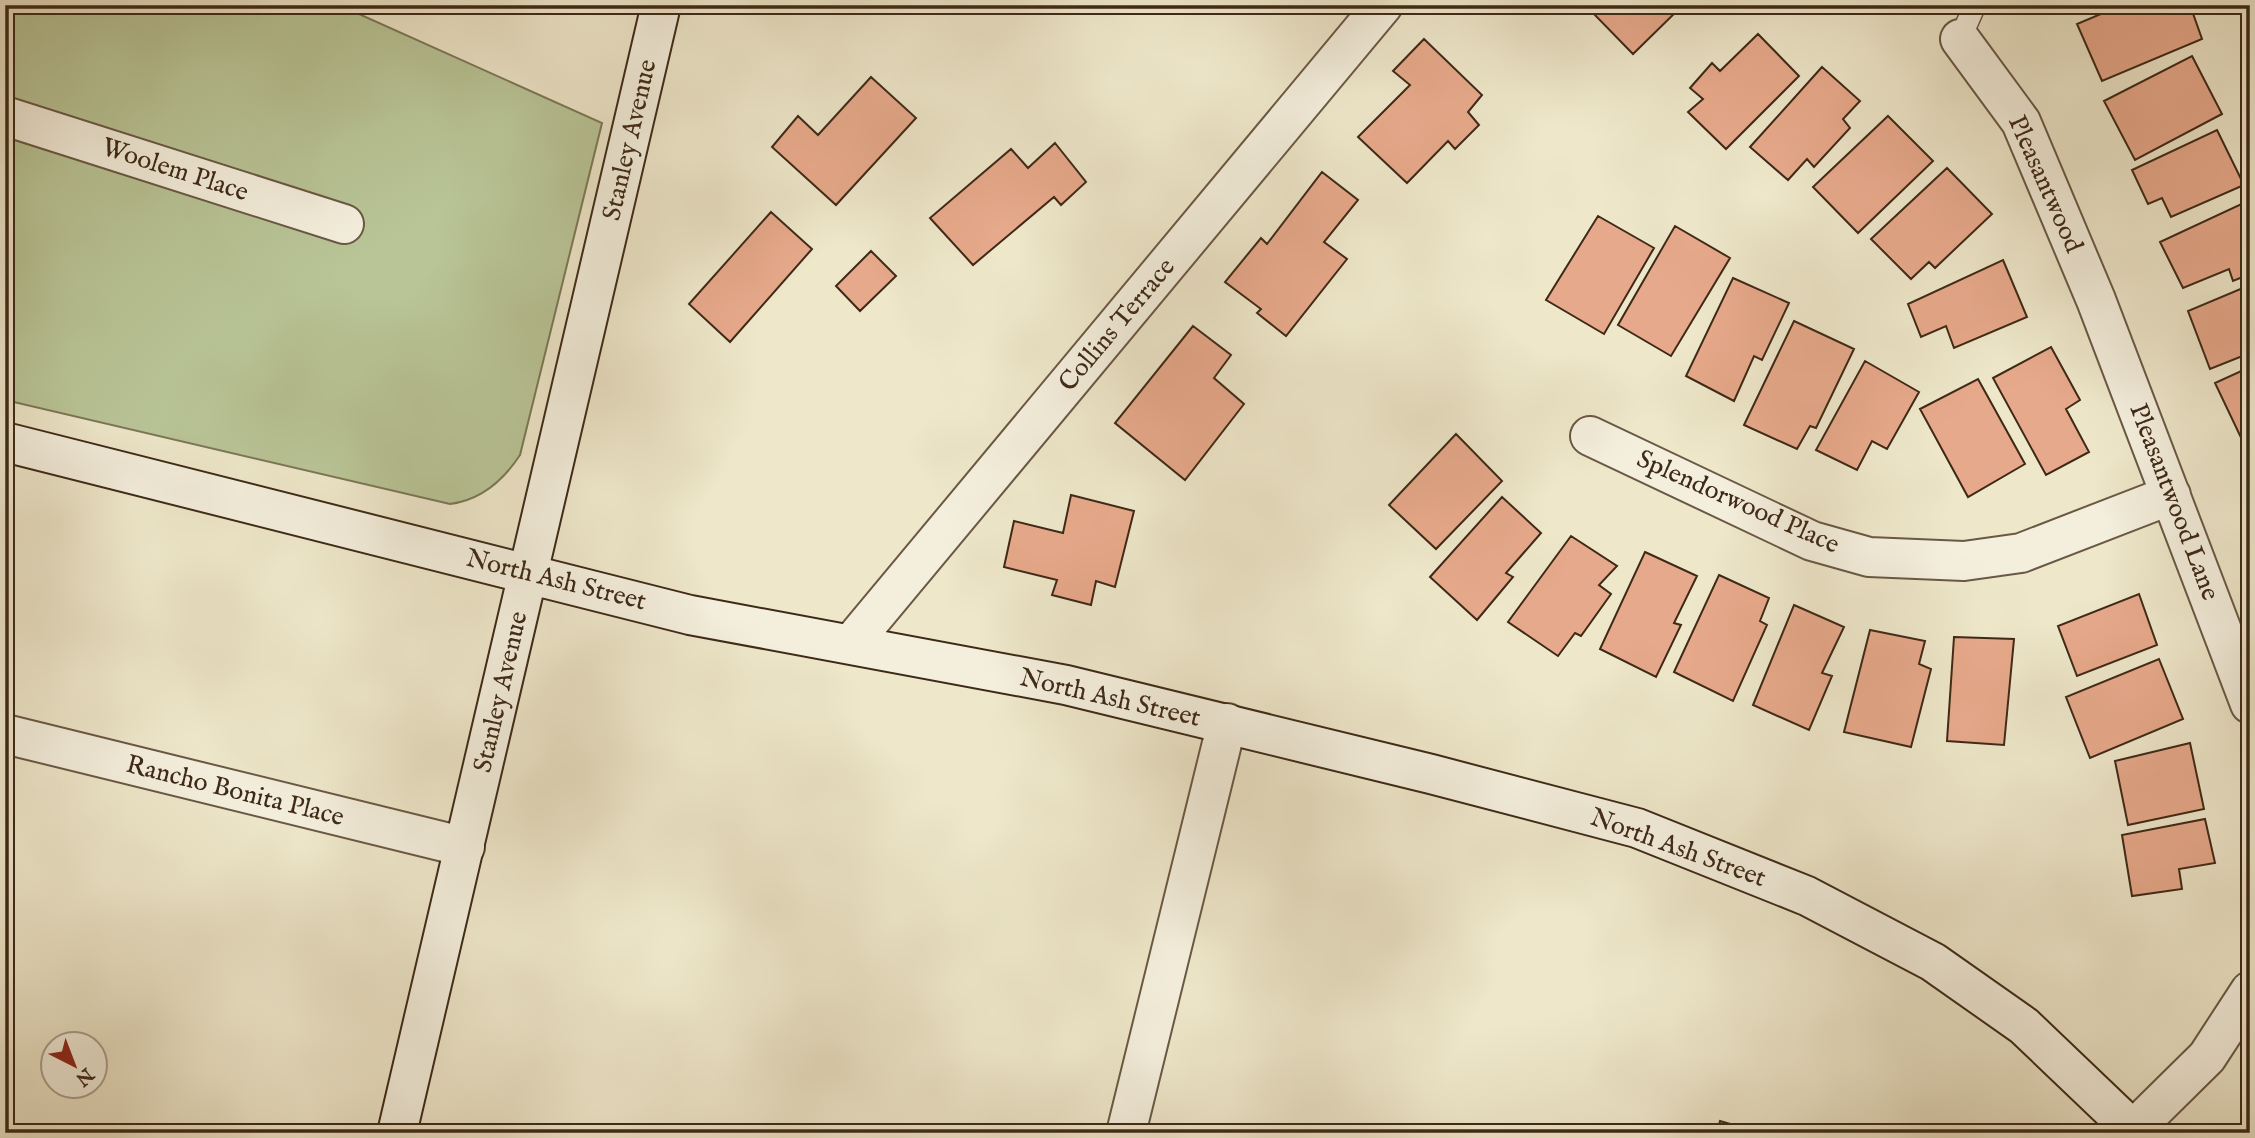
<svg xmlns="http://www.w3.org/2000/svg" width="2255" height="1138" font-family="'IM FELL English',serif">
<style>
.green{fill:#b9c597;stroke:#7c7757;stroke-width:2}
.building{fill:#e7a98b;stroke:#3e2917;stroke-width:2}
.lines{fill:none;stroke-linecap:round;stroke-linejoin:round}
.lane-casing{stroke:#6a5844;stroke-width:24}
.street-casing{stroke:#6a5844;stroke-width:42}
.secondary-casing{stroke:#3e2917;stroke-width:42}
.lane{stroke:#f4efdd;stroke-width:21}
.street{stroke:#f4efdd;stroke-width:38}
.secondary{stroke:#f4efdd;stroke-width:38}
.labels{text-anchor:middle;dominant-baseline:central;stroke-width:5;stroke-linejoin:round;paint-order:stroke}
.street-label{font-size:26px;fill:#3e2917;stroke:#f4efdd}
</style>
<rect width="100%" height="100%" fill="#eee7ca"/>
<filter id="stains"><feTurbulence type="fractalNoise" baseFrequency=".00286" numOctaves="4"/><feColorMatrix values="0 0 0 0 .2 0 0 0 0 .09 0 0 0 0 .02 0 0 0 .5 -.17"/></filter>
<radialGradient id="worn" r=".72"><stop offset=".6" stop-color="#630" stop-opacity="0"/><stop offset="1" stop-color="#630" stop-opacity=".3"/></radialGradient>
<!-- green -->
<path class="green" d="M 5,5 L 339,5 L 602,123 L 520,455 C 503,481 481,500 450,504 L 5,400 Z"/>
<!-- building -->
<path class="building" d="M 1590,5 L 1683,5 L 1633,54 L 1588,8 Z
M 2122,5 L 2190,5 L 2202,39 L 2102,81 L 2077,24 Z
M 1758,34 L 1799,76 L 1726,149 L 1688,112 L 1703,99 L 1690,88 L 1712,63 L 1720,71 Z
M 1424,39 L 1482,95 L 1468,112 L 1479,125 L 1455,149 L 1448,141 L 1407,183 L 1358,137 L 1410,85 L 1393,71 Z
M 2192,56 L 2222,114 L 2135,160 L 2104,101 Z
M 1822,67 L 1860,101 L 1843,119 L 1850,128 L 1814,167 L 1807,159 L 1788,180 L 1750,147 Z
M 871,77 L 916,118 L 836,205 L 772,147 L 798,116 L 818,135 Z
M 1888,116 L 1933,161 L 1858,233 L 1813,187 Z
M 2217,130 L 2244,185 L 2171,217 L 2162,198 L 2148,204 L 2132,170 Z
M 1055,143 L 1086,182 L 1061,205 L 1054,197 L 973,265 L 930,218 L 1011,149 L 1028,168 Z
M 1947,168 L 1992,214 L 1935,268 L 1929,262 L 1911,279 L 1871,239 Z
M 1322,172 L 1358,200 L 1324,242 L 1347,259 L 1286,336 L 1257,313 L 1261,309 L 1225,282 L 1261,238 L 1267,244 Z
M 2250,200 L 2250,274 L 2233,281 L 2229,269 L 2183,288 L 2160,242 Z
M 771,212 L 812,249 L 730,342 L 689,304 Z
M 1598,216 L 1654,248 L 1604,334 L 1546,300 Z
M 1675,226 L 1730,258 L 1671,356 L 1618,325 Z
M 871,251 L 896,276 L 860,311 L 836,286 Z
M 2003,260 L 2027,317 L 1954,348 L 1946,326 L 1921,337 L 1908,304 Z
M 1733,278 L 1789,303 L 1762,360 L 1754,356 L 1734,401 L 1686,376 Z
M 2250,285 L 2250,353 L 2210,369 L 2188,311 Z
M 1794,321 L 1854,349 L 1816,428 L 1810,426 L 1797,449 L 1744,425 Z
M 1193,326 L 1231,355 L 1214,378 L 1244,404 L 1185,480 L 1115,423 Z
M 2051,347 L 2080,400 L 2066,409 L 2089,452 L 2046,475 L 1993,378 Z
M 1865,361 L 1919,392 L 1887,449 L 1872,441 L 1857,470 L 1816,450 Z
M 2250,367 L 2250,441 L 2244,444 L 2215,383 Z
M 1978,379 L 2025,464 L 1968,497 L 1920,409 Z
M 1456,434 L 1502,481 L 1436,549 L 1389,505 Z
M 2250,456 L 2250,473 L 2243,459 Z
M 1071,495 L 1134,511 L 1115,587 L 1096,581 L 1091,605 L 1052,595 L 1057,580 L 1004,567 L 1014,521 L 1063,533 Z
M 1502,497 L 1541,533 L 1506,573 L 1513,577 L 1477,620 L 1430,577 Z
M 1571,536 L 1617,566 L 1599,585 L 1611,594 L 1581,636 L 1575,633 L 1558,656 L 1508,622 Z
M 1645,552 L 1697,576 L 1674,623 L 1681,625 L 1656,677 L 1600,649 Z
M 1719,575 L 1769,598 L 1760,621 L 1767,625 L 1733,701 L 1674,672 Z
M 2139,594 L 2157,645 L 2077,676 L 2058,626 Z
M 1794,605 L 1844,627 L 1822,673 L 1832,676 L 1809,730 L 1753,705 Z
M 1870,630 L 1925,641 L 1919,664 L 1931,669 L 1911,747 L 1844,732 Z
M 1954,637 L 2014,639 L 2004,745 L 1947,741 Z
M 2159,659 L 2183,719 L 2090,758 L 2066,697 Z
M 2190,743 L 2204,809 L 2128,825 L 2115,761 Z
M 2205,819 L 2215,863 L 2179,869 L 2182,889 L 2132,896 L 2122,835 Z
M 1720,1121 L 1761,1133 L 1717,1133 Z
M 1977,1126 L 1978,1133 L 1916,1133 L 1916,1128 Z"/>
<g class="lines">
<defs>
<path id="lane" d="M 1960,39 L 1975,5"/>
<path id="street" d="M 1960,39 L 2021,122 L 2096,300 L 2250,704
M 5,116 L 344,224
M 1590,436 L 1812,541 L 1869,557 L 1964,561 L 2021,553 L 2171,495
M 851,644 L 1383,5
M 5,734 L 465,847
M 2133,1130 L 2207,1057 L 2250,991
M 1126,1133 L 1227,723"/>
<path id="secondary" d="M 5,442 L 690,615 L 1066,685 L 1431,774 L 1637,828 L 1807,896 L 1933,962 L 2024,1026 L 2136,1133
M 397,1133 L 661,5"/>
</defs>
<!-- lane casing -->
<use href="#lane" class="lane-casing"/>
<!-- street casing -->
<use href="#street" class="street-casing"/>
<!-- secondary casing -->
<use href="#secondary" class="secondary-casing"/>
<!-- lane -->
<use href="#lane" class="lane"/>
<!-- street -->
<use href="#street" class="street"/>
<!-- secondary -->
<use href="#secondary" class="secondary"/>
</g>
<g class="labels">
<!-- street labels -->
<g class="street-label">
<text transform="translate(630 140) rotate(-77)">Stanley Avenue</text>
<text transform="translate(175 170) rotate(18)">Woolem Place</text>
<text transform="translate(2045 184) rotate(66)">Pleasantwood</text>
<text transform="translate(1117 325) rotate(-50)">Collins Terrace</text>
<text transform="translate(1738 502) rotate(24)">Splendorwood Place</text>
<text transform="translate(2174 502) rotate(69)">Pleasantwood Lane</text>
<text transform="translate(556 580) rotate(14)">North Ash Street</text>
<text transform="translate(501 692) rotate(-77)">Stanley Avenue</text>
<text transform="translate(1110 698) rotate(13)">North Ash Street</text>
<text transform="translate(235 791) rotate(14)">Rancho Bonita Place</text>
<text transform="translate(1678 848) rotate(20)">North Ash Street</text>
</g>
</g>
<!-- margin -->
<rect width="2255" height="1138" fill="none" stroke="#eee7ca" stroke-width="28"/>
<rect x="7" y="7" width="2241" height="1124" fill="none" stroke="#3e2917" stroke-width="3.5"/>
<rect x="14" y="14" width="2227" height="1110" fill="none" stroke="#3e2917" stroke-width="2"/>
<!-- north arrow -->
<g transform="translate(74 1065) rotate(138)"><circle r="33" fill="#f4efdd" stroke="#aba08e" stroke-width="2"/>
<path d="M0-5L12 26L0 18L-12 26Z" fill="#8f2418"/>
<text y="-10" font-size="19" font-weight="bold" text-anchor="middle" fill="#3e2917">N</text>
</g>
<rect width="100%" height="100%" filter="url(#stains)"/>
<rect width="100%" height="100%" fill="url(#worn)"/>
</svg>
